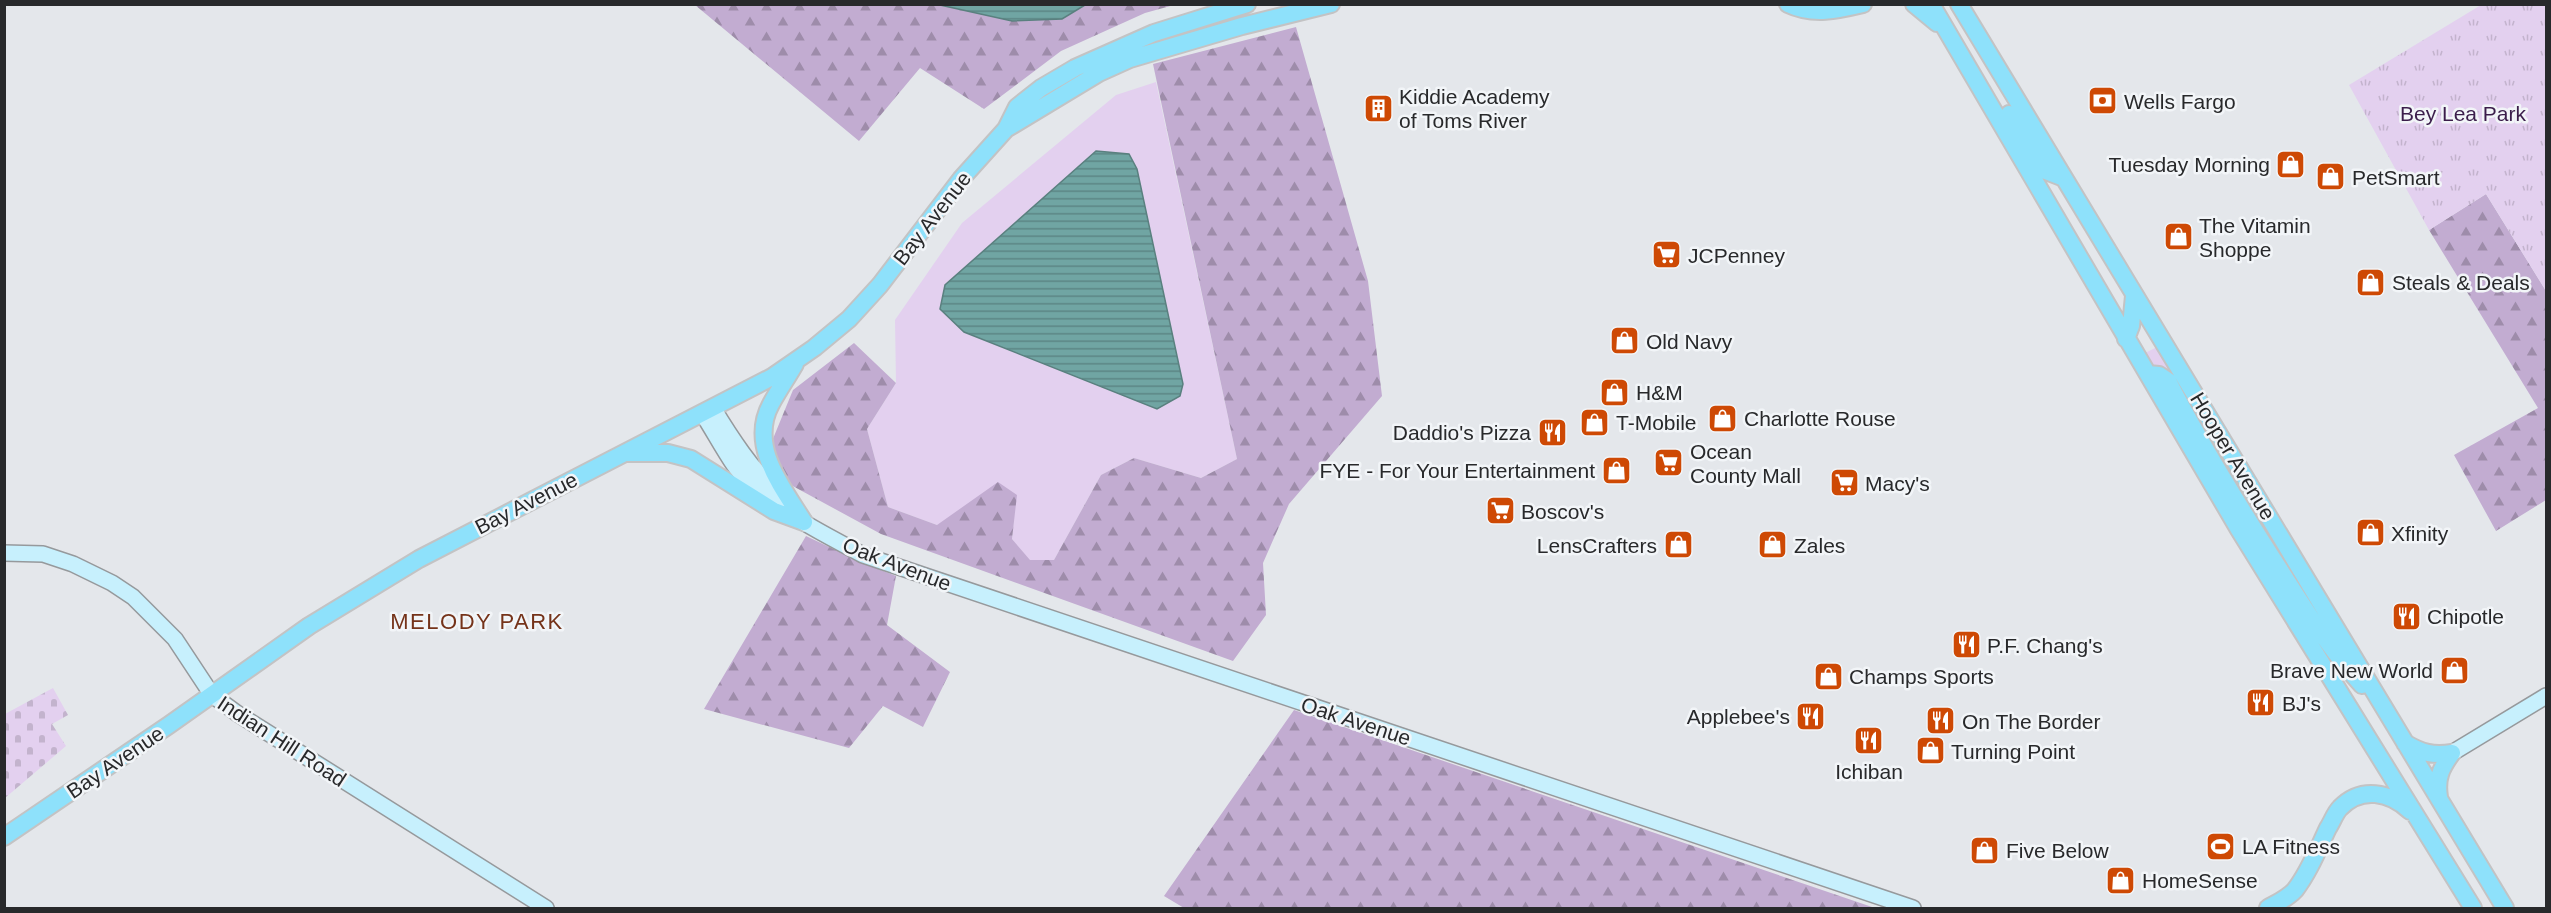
<svg xmlns="http://www.w3.org/2000/svg" width="2551" height="913" font-family="Arial,sans-serif">
<style>
.grass{fill:#e3d0ef}
.forest{fill:url(#forest-firs)}
.cemetery{fill:url(#cemetery-stones)}
.park{fill:url(#park-tufts)}
.water{fill:url(#water-rules);stroke:#5a807f;stroke-width:1.5}
.lines{fill:none;stroke-linecap:round;stroke-linejoin:round}
.secondary-casing{stroke:#96999c;stroke-width:18}
.primary-casing{stroke:#c3c3c4;stroke-width:20}
.secondary{stroke:#c7f0fd;stroke-width:15}
.primary{stroke:#8ee1fb;stroke-width:16}
.labels{text-anchor:middle;dominant-baseline:central;stroke-width:5;stroke-linejoin:round;paint-order:stroke}
.poi-label{font-size:21px;fill:#28292b;stroke:#f2f5f8;text-anchor:start}
.park-label{font-size:21px;fill:#3b1d4b;stroke:#f2f5f8}
.street-label{font-size:21px;fill:#28292b;stroke:#f2f5f8}
.neighbourhood-label{font-size:22px;letter-spacing:1.5px;fill:#75331a;stroke:#f2f5f8}
</style>
<defs>
<pattern id="forest-firs" width="22" height="20" patternUnits="userSpaceOnUse" patternTransform="scale(1.5)"><rect width="22" height="20" fill="#c2acd1"/><path d="M5 1l3.5 6h-7zM16 11l3.5 6h-7z" fill="#9e8caa"/></pattern>
<pattern id="cemetery-stones" width="16" height="16" patternUnits="userSpaceOnUse" patternTransform="scale(1.5)"><rect width="16" height="16" fill="#e3d0ef"/><path d="M2 7V4a2 2 0 0 1 4 0v3zM10 15v-3a2 2 0 0 1 4 0v3z" fill="#c3b3cd"/></pattern>
<pattern id="park-tufts" width="24" height="20" patternUnits="userSpaceOnUse" patternTransform="scale(1.5)"><rect width="24" height="20" fill="#e3d0ef"/><path d="M3 7l-1-3M5 7V3M7 7l1-3M15 17l-1-3M17 17v-4M19 17l1-3" fill="none" stroke="#c3b3cd"/></pattern>
<pattern id="water-rules" width="6" height="5" patternUnits="userSpaceOnUse" patternTransform="scale(1.5)"><rect width="6" height="5" fill="#70a5a3"/><path d="M0 2.5h6" fill="none" stroke="#5c8685"/></pattern>
</defs>
<rect width="100%" height="100%" fill="#e4e7eb"/>
<!-- grass -->
<path class="grass" d="M 1156,82 L 1237,459 L 1201,478 L 1134,458 L 1101,475 L 1054,560 L 1029,560 L 1012,539 L 1016,495 L 937,525 L 888,507 L 867,429 L 896,383 L 895,320 L 962,223 L 1116,95 Z
M 2157,347 L 2171,372 L 2169,374 L 2152,366 L 2143,354 Z"/>
<!-- forest -->
<path class="forest" d="M 695,5 L 1174,5 L 1145,13 L 1061,51 L 984,109 L 920,68 L 859,141 Z
M 1296,27 L 1368,281 L 1382,396 L 1289,504 L 1263,563 L 1266,615 L 1233,661 L 881,534 L 789,484 L 770,446 L 793,390 L 854,343 L 896,383 L 867,429 L 888,507 L 937,525 L 998,482 L 1017,495 L 1012,539 L 1030,560 L 1054,560 L 1101,475 L 1134,458 L 1201,478 L 1237,459 L 1153,64 Z
M 2486,194 L 2546,291 L 2546,500 L 2496,531 L 2454,455 L 2538,408 L 2429,230 Z
M 806,536 L 863,563 L 896,576 L 887,625 L 950,672 L 923,727 L 883,706 L 849,748 L 704,709 Z
M 1294,710 L 1875,908 L 1184,908 L 1164,896 Z"/>
<!-- cemetery -->
<path class="cemetery" d="M 53,688 L 68,715 L 52,724 L 66,746 L 5,798 L 5,714 Z"/>
<!-- park -->
<path class="park" d="M 2481,5 L 2546,5 L 2546,291 L 2486,194 L 2429,230 L 2349,85 Z"/>
<!-- water -->
<path class="water" d="M 940,5 L 1085,4 L 1085,5 L 1062,19 L 1012,21 Z
M 1096,151 L 1129,154 L 1137,169 L 1183,384 L 1180,396 L 1157,409 L 964,332 L 940,309 L 945,285 Z"/>
<g class="lines">
<defs>
<path id="secondary" d="M 713,408 C 733,441 750,466 777,494
M 702,413 C 713,430 723,449 734,465 C 765,506 819,531 863,555 L 1913,908
M 4,553 L 43,554 L 73,564 L 112,583 L 133,597 L 175,639 L 212,695 L 238,714 L 546,908
M 2452,753 L 2546,696"/>
<path id="primary" d="M 1788,4 C 1813,16 1838,10 1863,4
M 1914,4 L 1937,23
M 1931,4 L 2238,528 L 2473,908
M 1959,4 L 2505,908
M 2009,114 L 2039,164 L 2046,171 L 2064,178
M 1006,129 L 1017,107 L 1041,88 L 1075,68 L 1154,33 L 1247,4
M 2126,339 L 2131,326 L 2134,296
M 795,364 C 787,378 778,391 771,404 C 748,446 783,488 804,522
M 2148,374 L 2159,375 L 2168,381 C 2202,447 2242,511 2282,573 C 2307,612 2331,651 2362,685
M 628,453 L 668,453 L 691,459 L 774,511 L 804,522
M 2405,743 C 2422,753 2433,756 2452,753
M 2439,797 C 2436,778 2441,768 2452,753
M 4,837 L 169,725 L 309,626 L 419,559 L 772,377 L 814,348 L 849,319 L 880,285 L 961,179 L 1006,129 L 1099,73 L 1130,59 L 1242,26 L 1331,4
M 2268,908 C 2277,903 2288,898 2295,890 C 2309,872 2318,849 2328,828 C 2332,822 2335,813 2340,808 C 2361,786 2390,792 2410,811"/>
</defs>
<!-- secondary casing -->
<use href="#secondary" class="secondary-casing"/>
<!-- primary casing -->
<use href="#primary" class="primary-casing"/>
<!-- secondary -->
<use href="#secondary" class="secondary"/>
<!-- primary -->
<use href="#primary" class="primary"/>
</g>
<!-- icons -->
<defs>
<symbol id="bank-square" viewBox="-11 -11 22 22"><rect x="-9" y="-9" width="18" height="18" rx="4" fill="#ce4904" stroke="#f2f5f8"/><path d="M-6-4H6V4H-6ZM0-2.3a2.3 2.3 0 1 0 0 4.6a2.3 2.3 0 1 0 0-4.6Z" fill="#fff"/></symbol>
<symbol id="building-square" viewBox="-11 -11 22 22"><rect x="-9" y="-9" width="18" height="18" rx="4" fill="#ce4904" stroke="#f2f5f8"/><path d="M-4-6H4V6H1V3H-1V6H-4ZM-2.5-4.3h1.7v1.8h-1.7ZM.8-4.3h1.7v1.8H.8ZM-2.5-1h1.7V.8h-1.7ZM.8-1h1.7V.8H.8Z" fill="#fff"/></symbol>
<symbol id="shop-square" viewBox="-11 -11 22 22"><rect x="-9" y="-9" width="18" height="18" rx="4" fill="#ce4904" stroke="#f2f5f8"/><path d="M-5-2.5h2.3a2.7 3.5 0 0 1 5.4 0H5L5.5 6h-11ZM-1.5-2.5h3a1.5 2.3 0 0 0-3 0Z" fill="#fff"/></symbol>
<symbol id="supermarket-square" viewBox="-11 -11 22 22"><rect x="-9" y="-9" width="18" height="18" rx="4" fill="#ce4904" stroke="#f2f5f8"/><path d="M-6-5.5h2.5l.6 2H6L4.5 2H-2.5L-4.4-4H-6ZM-1.5 3.2a1.3 1.3 0 1 0 .1 0ZM3 3.2a1.3 1.3 0 1 0 .1 0Z" fill="#fff"/></symbol>
<symbol id="restaurant-square" viewBox="-11 -11 22 22"><rect x="-9" y="-9" width="18" height="18" rx="4" fill="#ce4904" stroke="#f2f5f8"/><path d="M-5-6h1v4h1v-4h1v4h1v-4h1v5L-1.5 .5V6h-2V.5L-5-1ZM5-6V6H3V1.5H1.5Q1.5-4 5-6Z" fill="#fff"/></symbol>
<symbol id="stadium-square" viewBox="-11 -11 22 22"><rect x="-9" y="-9" width="18" height="18" rx="4" fill="#ce4904" stroke="#f2f5f8"/><path d="M0-5a6.5 5 0 1 0 0 10a6.5 5 0 1 0 0-10ZM-3.5-1.8h7v3.6h-7Z" fill="#fff"/></symbol>
</defs>
<g fill-rule="evenodd">
<use href="#bank-square" x="2086" y="84" width="33" height="33"/>
<use href="#building-square" x="1362" y="92" width="33" height="33"/>
<use href="#shop-square" x="2274" y="148" width="33" height="33"/>
<use href="#shop-square" x="2314" y="160" width="33" height="33"/>
<use href="#shop-square" x="2162" y="220" width="33" height="33"/>
<use href="#supermarket-square" x="1650" y="238" width="33" height="33"/>
<use href="#shop-square" x="2354" y="266" width="33" height="33"/>
<use href="#shop-square" x="1608" y="324" width="33" height="33"/>
<use href="#shop-square" x="1598" y="376" width="33" height="33"/>
<use href="#shop-square" x="1706" y="402" width="33" height="33"/>
<use href="#shop-square" x="1578" y="406" width="33" height="33"/>
<use href="#restaurant-square" x="1536" y="416" width="33" height="33"/>
<use href="#supermarket-square" x="1652" y="446" width="33" height="33"/>
<use href="#shop-square" x="1600" y="454" width="33" height="33"/>
<use href="#supermarket-square" x="1828" y="466" width="33" height="33"/>
<use href="#supermarket-square" x="1484" y="494" width="33" height="33"/>
<use href="#shop-square" x="2354" y="516" width="33" height="33"/>
<use href="#shop-square" x="1662" y="528" width="33" height="33"/>
<use href="#shop-square" x="1756" y="528" width="33" height="33"/>
<use href="#restaurant-square" x="2390" y="600" width="33" height="33"/>
<use href="#restaurant-square" x="1950" y="628" width="33" height="33"/>
<use href="#shop-square" x="2438" y="654" width="33" height="33"/>
<use href="#shop-square" x="1812" y="660" width="33" height="33"/>
<use href="#restaurant-square" x="2244" y="686" width="33" height="33"/>
<use href="#restaurant-square" x="1794" y="700" width="33" height="33"/>
<use href="#restaurant-square" x="1924" y="704" width="33" height="33"/>
<use href="#restaurant-square" x="1852" y="724" width="33" height="33"/>
<use href="#shop-square" x="1914" y="734" width="33" height="33"/>
<use href="#stadium-square" x="2204" y="830" width="33" height="33"/>
<use href="#shop-square" x="1968" y="834" width="33" height="33"/>
<use href="#shop-square" x="2104" y="864" width="33" height="33"/>
</g>
<g class="labels">
<!-- poi labels -->
<g class="poi-label">
<text x="1399" y="96">Kiddie Academy<tspan x="1399" dy="24">of Toms River</tspan></text>
<text x="2124" y="101">Wells Fargo</text>
<text x="2270" y="164" text-anchor="end">Tuesday Morning</text>
<text x="2352" y="177">PetSmart</text>
<text x="2199" y="225">The Vitamin<tspan x="2199" dy="24">Shoppe</tspan></text>
<text x="1688" y="255">JCPenney</text>
<text x="2392" y="282">Steals &amp; Deals</text>
<text x="1646" y="341">Old Navy</text>
<text x="1636" y="392">H&amp;M</text>
<text x="1744" y="418">Charlotte Rouse</text>
<text x="1616" y="422">T-Mobile</text>
<text x="1531" y="432" text-anchor="end">Daddio's Pizza</text>
<text x="1690" y="451">Ocean<tspan x="1690" dy="24">County Mall</tspan></text>
<text x="1595" y="470" text-anchor="end">FYE - For Your Entertainment</text>
<text x="1865" y="483">Macy's</text>
<text x="1521" y="511">Boscov's</text>
<text x="2391" y="533">Xfinity</text>
<text x="1657" y="545" text-anchor="end">LensCrafters</text>
<text x="1794" y="545">Zales</text>
<text x="2427" y="616">Chipotle</text>
<text x="1987" y="645">P.F. Chang's</text>
<text x="2433" y="670" text-anchor="end">Brave New World</text>
<text x="1849" y="676">Champs Sports</text>
<text x="2282" y="703">BJ's</text>
<text x="1790" y="716" text-anchor="end">Applebee's</text>
<text x="1962" y="721">On The Border</text>
<text x="1951" y="751">Turning Point</text>
<text x="1869" y="771" text-anchor="middle">Ichiban</text>
<text x="2242" y="846">LA Fitness</text>
<text x="2006" y="850">Five Below</text>
<text x="2142" y="880">HomeSense</text>
</g>
<!-- park labels -->
<g class="park-label">
<text x="2463" y="113">Bey Lea Park</text>
</g>
<!-- street labels -->
<g class="street-label">
<text transform="translate(932 218) rotate(-52)">Bay Avenue</text>
<text transform="translate(2233 456) rotate(59)">Hooper Avenue</text>
<text transform="translate(526 503) rotate(-27)">Bay Avenue</text>
<text transform="translate(897 564) rotate(21)">Oak Avenue</text>
<text transform="translate(1356 721) rotate(18)">Oak Avenue</text>
<text transform="translate(282 741) rotate(33)">Indian Hill Road</text>
<text transform="translate(115 762) rotate(-34)">Bay Avenue</text>
</g>
<!-- neighbourhood labels -->
<g class="neighbourhood-label">
<text x="477" y="621">MELODY PARK</text>
</g>
</g>
<!-- border -->
<rect width="2551" height="913" fill="none" stroke="#28292b" stroke-width="12"/>
</svg>
